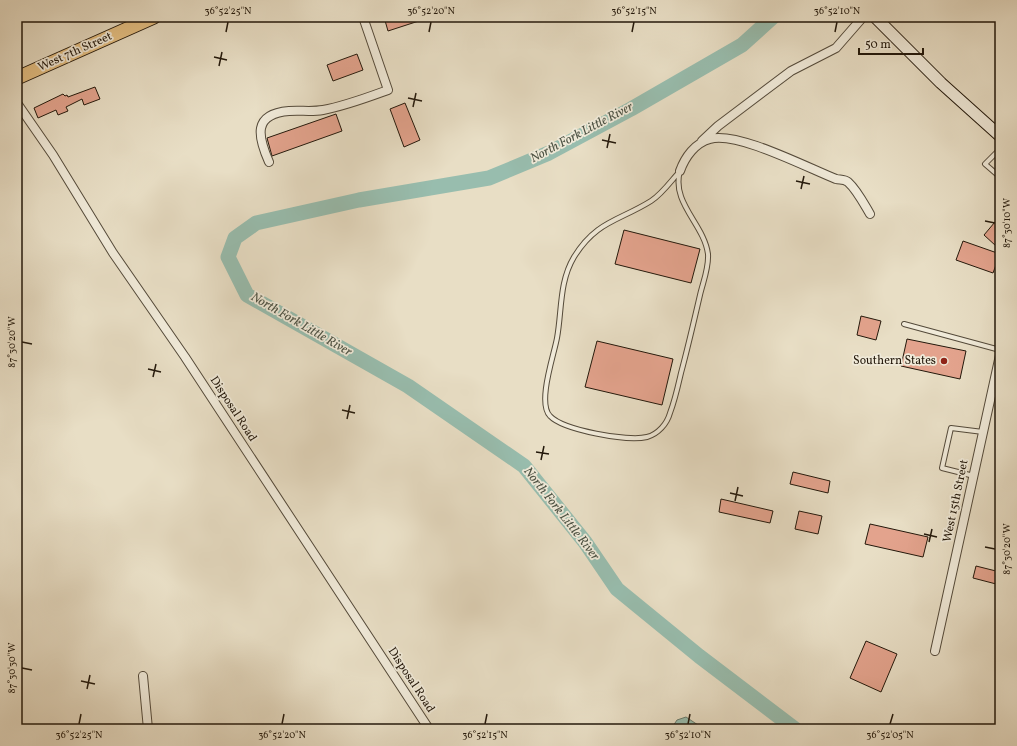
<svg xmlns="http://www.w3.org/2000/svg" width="1017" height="746" font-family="Vollkorn,serif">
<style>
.water{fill:#98bdae;stroke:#697b6d}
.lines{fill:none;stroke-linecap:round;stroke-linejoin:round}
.river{stroke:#98bdae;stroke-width:15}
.building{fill:#e3a38d;stroke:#23180b}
.service-casing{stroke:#544a3a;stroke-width:6}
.minor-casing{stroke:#544a3a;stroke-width:10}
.secondary-casing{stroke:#23180b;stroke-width:13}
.primary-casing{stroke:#23180b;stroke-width:15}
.service{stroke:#f0ead9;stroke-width:4}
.minor{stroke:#f0ead9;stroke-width:8}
.secondary{stroke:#f0ead9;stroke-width:11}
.primary{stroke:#e4bf82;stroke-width:13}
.ticks{fill:none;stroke:#23180b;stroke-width:1.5}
.poi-dot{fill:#8f2418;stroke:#f0ead9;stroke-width:1.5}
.labels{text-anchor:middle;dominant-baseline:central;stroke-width:3.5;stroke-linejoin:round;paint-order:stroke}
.street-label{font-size:12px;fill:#23180b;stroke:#f0ead9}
.poi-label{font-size:12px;fill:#23180b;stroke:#f0ead9;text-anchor:end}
.water-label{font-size:13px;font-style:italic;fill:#4c5244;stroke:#f0ead9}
.neatline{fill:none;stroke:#23180b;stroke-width:1.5}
.ticks-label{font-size:10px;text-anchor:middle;fill:#23180b}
</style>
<rect width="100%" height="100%" fill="#e8dec5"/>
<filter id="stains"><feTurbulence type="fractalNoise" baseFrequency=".005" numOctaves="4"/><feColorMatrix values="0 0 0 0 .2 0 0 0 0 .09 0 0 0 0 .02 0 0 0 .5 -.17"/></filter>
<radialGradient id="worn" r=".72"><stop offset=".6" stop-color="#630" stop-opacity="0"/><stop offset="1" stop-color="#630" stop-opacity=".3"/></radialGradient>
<!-- water -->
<path class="water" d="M 686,717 L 704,729 L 671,729 L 677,720 Z"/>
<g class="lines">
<!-- river -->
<path class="river" d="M 773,17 L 742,45 L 631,109 L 549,153 L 489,178 L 359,200 L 256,223 L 235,238 L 228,257 L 247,295 L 408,386 L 524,466 L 585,542 L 617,589 L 699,656 L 795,729"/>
</g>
<!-- building -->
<path class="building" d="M 384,17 L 428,17 L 428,18 L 388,31 Z
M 357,54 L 363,70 L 333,81 L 327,65 Z
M 95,87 L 100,99 L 84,105 L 82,99 L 66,107 L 68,111 L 58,115 L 56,110 L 38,118 L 34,108 L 63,94 L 65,96 L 67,95 L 68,97 Z
M 405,103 L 420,140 L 404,147 L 390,109 Z
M 336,114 L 342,131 L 272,156 L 267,138 Z
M 1000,216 L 1000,241 L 996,246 L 984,235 Z
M 624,230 L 700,249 L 691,283 L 615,264 Z
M 963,241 L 1000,254 L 993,273 L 956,260 Z
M 861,316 L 881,321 L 876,340 L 857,335 Z
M 907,339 L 966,351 L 960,379 L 901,366 Z
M 597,341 L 673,359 L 662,405 L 585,387 Z
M 793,472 L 830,481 L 828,493 L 790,484 Z
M 721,499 L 773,511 L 770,523 L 719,512 Z
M 799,511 L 822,516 L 818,534 L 795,529 Z
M 870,524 L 928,537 L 923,557 L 865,544 Z
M 976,566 L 1000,572 L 1000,585 L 973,578 Z
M 866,641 L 897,654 L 881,692 L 850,678 Z"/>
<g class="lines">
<defs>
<path id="service" d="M 17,20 L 19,17
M 1000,149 L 985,164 L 1000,177
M 680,171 C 671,203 704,224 708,254 C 709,268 703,282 700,295 C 694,321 688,347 681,373 C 678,386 675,400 670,413 C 667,424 658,434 647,437 C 628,442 563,430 550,416 C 537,403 554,355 557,338 C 562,311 559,282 574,257 C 596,221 619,221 651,201 C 662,194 671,181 680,171 Z
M 904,324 L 1000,350
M 974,476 L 942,468 L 951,428 L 983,432"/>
<path id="minor" d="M 17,103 L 53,155 L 113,253 L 185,357 L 429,729
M 702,141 L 718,126 L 791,71 L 836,48 L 863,17
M 269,162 C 258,137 252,114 289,111 C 300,110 311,112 323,110 C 345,106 366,98 388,90 L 363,17
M 680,171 C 685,157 695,143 710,139 C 737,131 808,168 836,179 C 840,180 844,179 848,182 C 857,190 864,204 870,214
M 935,651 L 1000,355
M 143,676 L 148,729"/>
<path id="secondary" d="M 875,17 L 941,83 L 1000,136"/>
<path id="primary" d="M 17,78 L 154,17"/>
</defs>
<!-- service casing -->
<use href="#service" class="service-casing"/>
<!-- minor casing -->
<use href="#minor" class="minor-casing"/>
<!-- secondary casing -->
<use href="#secondary" class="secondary-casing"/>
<!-- primary casing -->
<use href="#primary" class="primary-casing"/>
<!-- service -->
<use href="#service" class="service"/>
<!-- minor -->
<use href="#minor" class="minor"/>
<!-- secondary -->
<use href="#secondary" class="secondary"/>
<!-- primary -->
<use href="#primary" class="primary"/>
</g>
<!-- ticks -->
<path class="ticks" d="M 226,32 L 228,22M 429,32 L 431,22M 632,32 L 634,22M 835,32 L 837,22M 214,57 L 227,60M 219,66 L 222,52M 408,98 L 422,101M 413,107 L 416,93M 602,140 L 616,143M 607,148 L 610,134M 796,181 L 810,184M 801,189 L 804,176M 985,221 L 995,223M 22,342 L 32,344M 148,369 L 161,372M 153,377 L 156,364M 342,410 L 355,413M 347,419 L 350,405M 536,452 L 549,454M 541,460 L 544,446M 730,493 L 743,496M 735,501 L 738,487M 924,534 L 937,537M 929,542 L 932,529M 985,547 L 995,549M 22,668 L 32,670M 81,681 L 95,684M 87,689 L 90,675M 79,724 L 81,714M 282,724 L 284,714M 485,724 L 487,714M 688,724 L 690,714M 890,724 L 893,714"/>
<!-- markers -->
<circle class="poi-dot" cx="944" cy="361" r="4"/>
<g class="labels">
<!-- street labels -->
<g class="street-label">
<text transform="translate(75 52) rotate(-24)">West 7th Street</text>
<text transform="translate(233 409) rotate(57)">Disposal Road</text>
<text transform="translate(956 501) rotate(-78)">West 15th Street</text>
<text transform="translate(411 680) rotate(57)">Disposal Road</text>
</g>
<!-- poi labels -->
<g class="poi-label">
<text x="936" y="361">Southern States</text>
</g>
<!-- water labels -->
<g class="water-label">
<text transform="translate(582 133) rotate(-28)">North Fork Little River</text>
<text transform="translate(301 325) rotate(30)">North Fork Little River</text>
<text transform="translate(561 514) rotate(52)">North Fork Little River</text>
</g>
</g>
<!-- margin -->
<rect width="1017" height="746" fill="none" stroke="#e8dec5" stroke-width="44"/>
<!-- scale -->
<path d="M859 48v6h64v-6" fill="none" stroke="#23180b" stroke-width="2"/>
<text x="865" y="48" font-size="12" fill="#23180b" stroke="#f0ead9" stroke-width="3" paint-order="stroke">50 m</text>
<rect x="22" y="22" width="973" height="702" class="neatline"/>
<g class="ticks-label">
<text x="228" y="14">36°52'25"N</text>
<text x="431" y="14">36°52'20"N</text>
<text x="634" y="14">36°52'15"N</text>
<text x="837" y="14">36°52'10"N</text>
<text transform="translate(1006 223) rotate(-90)" y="4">87°30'10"W</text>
<text transform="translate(11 342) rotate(-90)" y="4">87°30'20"W</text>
<text transform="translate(1006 549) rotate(-90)" y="4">87°30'20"W</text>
<text transform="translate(11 668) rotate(-90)" y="4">87°30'30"W</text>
<text x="79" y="738">36°52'25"N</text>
<text x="282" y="738">36°52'20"N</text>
<text x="485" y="738">36°52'15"N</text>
<text x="688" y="738">36°52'10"N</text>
<text x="890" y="738">36°52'05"N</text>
</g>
<rect width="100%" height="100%" filter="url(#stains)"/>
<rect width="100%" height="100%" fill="url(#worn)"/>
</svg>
